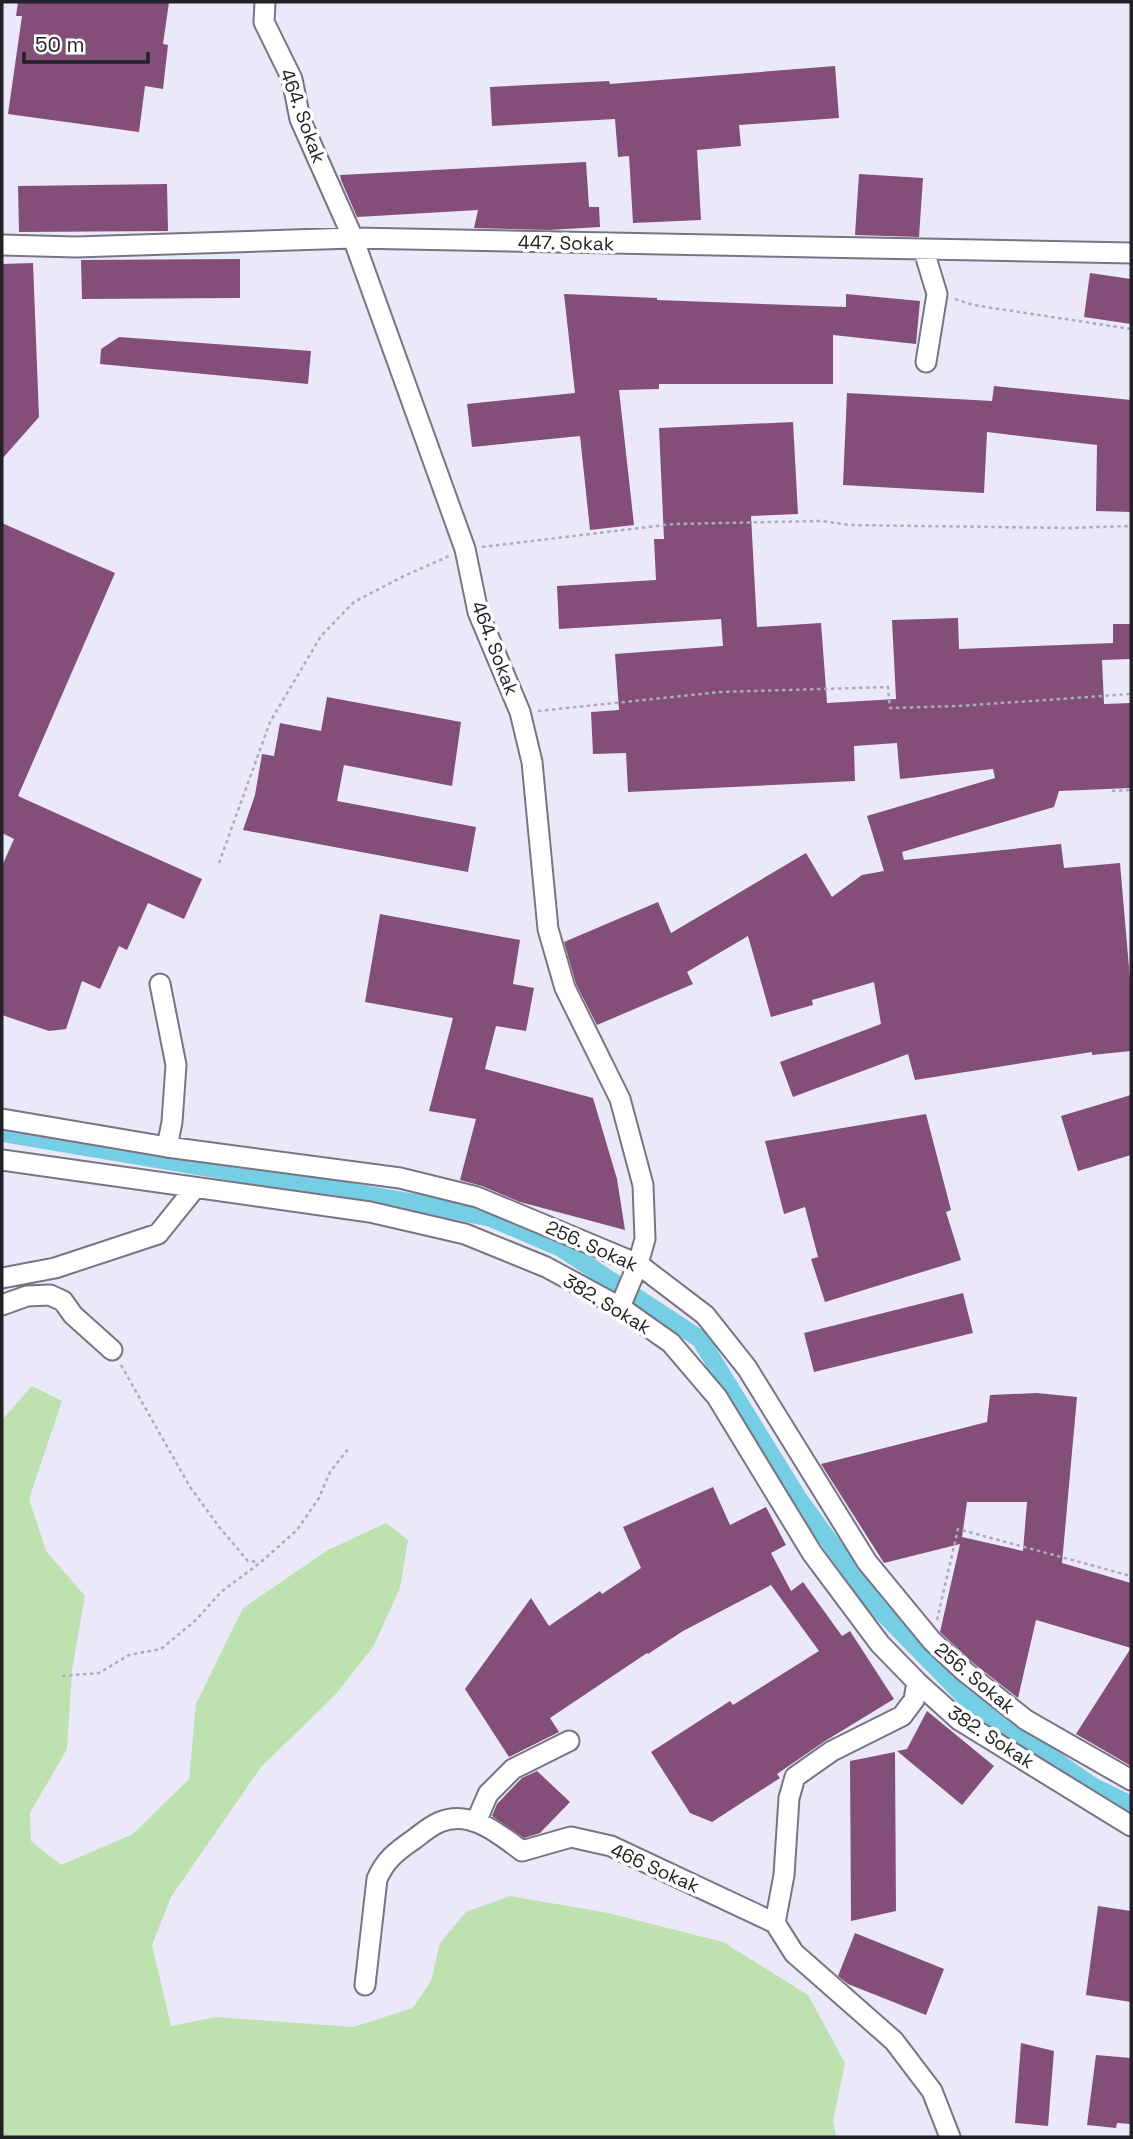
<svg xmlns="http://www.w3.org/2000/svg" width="1133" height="2139" font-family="'Space Grotesk',sans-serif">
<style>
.green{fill:#bee1b0}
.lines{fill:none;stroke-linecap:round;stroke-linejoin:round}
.canal{stroke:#76cee4;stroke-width:18}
.building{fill:#834f79;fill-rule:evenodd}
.minor-casing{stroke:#777584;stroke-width:23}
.path{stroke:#aeabb9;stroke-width:2.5;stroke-dasharray:3.5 3.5;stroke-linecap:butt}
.minor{stroke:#fff;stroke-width:19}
.labels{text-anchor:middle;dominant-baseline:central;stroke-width:7;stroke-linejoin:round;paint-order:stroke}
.street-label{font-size:19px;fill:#222127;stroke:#fff}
</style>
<rect width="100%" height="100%" fill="#ebe8f9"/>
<!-- green -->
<path class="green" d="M 32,1386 L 62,1401 L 29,1499 L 46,1551 L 85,1596 L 72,1670 L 67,1749 L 30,1813 L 31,1841 L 61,1865 L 133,1834 L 189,1779 L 196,1704 L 243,1608 L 328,1550 L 386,1523 L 408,1540 L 400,1588 L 373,1647 L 335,1695 L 261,1767 L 171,1897 L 152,1945 L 171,2026 L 216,2017 L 353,2027 L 413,2008 L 431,1981 L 440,1943 L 466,1912 L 510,1896 L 608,1913 L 723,1942 L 808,1995 L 845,2063 L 833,2121 L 836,2137 L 2,2137 L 2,1420 Z"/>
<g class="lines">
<!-- canal -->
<path class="canal" d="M 2,1133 L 422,1204 L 491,1218 L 561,1248 L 700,1339 L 798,1498 L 877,1607 L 967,1699 L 1092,1786 L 1131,1805"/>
</g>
<!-- building -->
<path class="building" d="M 18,2 L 169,2 L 163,44 L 168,45 L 163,89 L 145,86 L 139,132 L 8,114 L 22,16 L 16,16 Z
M 835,66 L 839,118 L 739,125 L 741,146 L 697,150 L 701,220 L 633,223 L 629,156 L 618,157 L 615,119 L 492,126 L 490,87 L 609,81 L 610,84 Z
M 586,162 L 589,207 L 599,207 L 600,227 L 549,230 L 474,228 L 478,210 L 357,217 L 341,180 L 340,175 Z
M 859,174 L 923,178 L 919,237 L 855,235 Z
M 167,184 L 168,231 L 19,232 L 18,186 Z
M 240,259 L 240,298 L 82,299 L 81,260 Z
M 33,263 L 39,417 L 2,459 L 2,264 Z
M 1090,273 L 1131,279 L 1131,324 L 1084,317 Z
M 564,294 L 657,298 L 657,300 L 846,307 L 846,294 L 920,301 L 916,344 L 833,335 L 833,384 L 659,384 L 659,389 L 619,390 L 634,525 L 590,530 L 580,436 L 472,447 L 467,404 L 575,393 Z
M 119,337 L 311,351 L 308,384 L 100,364 L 101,349 Z
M 994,386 L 1131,400 L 1131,512 L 1096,511 L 1097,445 L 987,432 L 984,493 L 843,485 L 847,393 L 992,401 Z
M 793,422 L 798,514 L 751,516 L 757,627 L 821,623 L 827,703 L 896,699 L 892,620 L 958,618 L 959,649 L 1113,643 L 1113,624 L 1131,624 L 1131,659 L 1102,660 L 1104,704 L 1131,703 L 1131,788 L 1059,791 L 1054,807 L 902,852 L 904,860 L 1061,844 L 1064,868 L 1120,863 L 1131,991 L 1131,1051 L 1092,1055 L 1092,1052 L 915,1080 L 908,1054 L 793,1097 L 780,1062 L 881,1024 L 874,982 L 812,1000 L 813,1005 L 771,1017 L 748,936 L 687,972 L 693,984 L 597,1025 L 576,984 L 564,942 L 658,902 L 671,933 L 806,853 L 832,897 L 862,875 L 884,871 L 867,816 L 995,778 L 993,769 L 900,779 L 897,743 L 854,746 L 855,781 L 628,792 L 626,753 L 593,754 L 591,712 L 619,710 L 615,654 L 723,646 L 721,619 L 559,629 L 557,586 L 656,580 L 654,539 L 664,539 L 659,428 Z
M 2,523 L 115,573 L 18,796 L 202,879 L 184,919 L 148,903 L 127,950 L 119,946 L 100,989 L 82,981 L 66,1029 L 49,1031 L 2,1015 L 2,866 L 14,839 L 2,833 Z
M 327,697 L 461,722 L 452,786 L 344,765 L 337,801 L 476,827 L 468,872 L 243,830 L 255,795 L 262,754 L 274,756 L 280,723 L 321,731 Z
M 380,914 L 520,940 L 513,984 L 534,988 L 526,1031 L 496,1026 L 485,1069 L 593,1098 L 617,1179 L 625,1230 L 520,1202 L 482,1186 L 460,1180 L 476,1119 L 429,1111 L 453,1018 L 365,1002 Z
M 1131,1095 L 1131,1155 L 1078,1171 L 1061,1116 Z
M 926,1114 L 951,1210 L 946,1212 L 961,1260 L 825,1302 L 811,1259 L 818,1257 L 805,1207 L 784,1214 L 765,1141 Z
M 963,1293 L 973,1333 L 814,1372 L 804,1333 Z
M 1037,1393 L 1077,1397 L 1062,1563 L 1131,1583 L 1131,1766 L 1076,1734 L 1131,1648 L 1036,1620 L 1018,1698 L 972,1662 L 940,1632 L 960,1544 L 884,1563 L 821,1464 L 987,1422 L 990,1395 ZM 967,1502 L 1027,1502 L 1023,1551 L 962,1537 Z
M 713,1487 L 730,1525 L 766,1507 L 786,1545 L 771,1553 L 791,1591 L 803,1582 L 842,1636 L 850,1631 L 894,1699 L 825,1741 L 777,1774 L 780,1778 L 712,1822 L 690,1813 L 651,1752 L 730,1701 L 733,1705 L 819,1651 L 771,1585 L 683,1631 L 648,1654 L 647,1653 L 550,1718 L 559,1732 L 509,1757 L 465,1689 L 531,1598 L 549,1626 L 600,1591 L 602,1594 L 641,1568 L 623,1527 Z
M 927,1711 L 994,1766 L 962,1805 L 897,1751 L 907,1749 Z
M 895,1752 L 896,1911 L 851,1921 L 850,1761 Z
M 537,1771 L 570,1802 L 540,1833 L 524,1838 L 492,1816 L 497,1804 L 522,1778 Z
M 1098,1906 L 1131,1911 L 1131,2002 L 1086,1995 Z
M 855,1933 L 944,1969 L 926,2015 L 848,1984 L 838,1976 Z
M 1021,2043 L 1054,2051 L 1048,2126 L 1015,2123 Z
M 1096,2055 L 1131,2058 L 1131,2124 L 1117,2123 L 1116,2128 L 1087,2125 Z"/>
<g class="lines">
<defs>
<path id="minor" d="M 265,2 L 264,22 L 292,79 L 300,119 L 353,238 L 465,549 L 478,612 L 520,712 L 532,762 L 548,929 L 565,988 L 620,1099 L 643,1185 L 645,1239 L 638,1264 L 620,1307
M 2,245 L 76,247 L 353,238 L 1131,253
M 924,251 L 937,294 L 926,362
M 160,984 L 176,1065 L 172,1122 L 167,1147
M 2,1119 L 167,1147 L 400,1178 L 477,1197 L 638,1264 L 705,1315 L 747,1368 L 867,1562 L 932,1641 L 964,1671 L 1026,1720 L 1131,1780
M 2,1160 L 370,1212 L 465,1234 L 546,1267 L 620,1307 L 671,1343 L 717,1397 L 812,1553 L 880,1644 L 917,1682 L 959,1720 L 1131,1826
M 2,1278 L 55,1268 L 158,1234 L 195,1188
M 2,1305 L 27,1296 L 50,1295 L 63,1301 L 73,1315 L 112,1350
M 917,1682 L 914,1700 L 902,1716 L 832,1751 L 795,1777 L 789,1798 L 784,1875 L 775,1923 L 794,1953 L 894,2041 L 932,2091 L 950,2137
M 476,1822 L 488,1794 L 513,1769 L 569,1741
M 365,1985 L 377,1879 C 385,1860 397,1851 413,1840 C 421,1834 430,1826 440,1822 C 470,1809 499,1834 522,1851 L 571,1837 L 611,1846 L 775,1923"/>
</defs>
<!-- minor casing -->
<use href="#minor" class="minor-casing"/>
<!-- path -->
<path class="path" d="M 955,299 L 973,305 L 1131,329
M 482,547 L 673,524 L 821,521 L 849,525 L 1068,528 L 1131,526
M 538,711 L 720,692 L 888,687 L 890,708 L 959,706 L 1131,694
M 1112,791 L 1131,790
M 219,863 L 270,722 L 321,636 L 354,602 L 402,577 L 449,556
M 121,1365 L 190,1487 L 220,1528 L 248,1561 L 259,1562
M 937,1620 L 958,1529 L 1131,1576
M 62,1676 L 99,1673 L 129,1655 L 161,1649 L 196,1620 L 221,1592 L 261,1562 L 297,1530 L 319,1498 L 330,1472 L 348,1449"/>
<!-- minor -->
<use href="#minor" class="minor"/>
</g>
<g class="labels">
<!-- street labels -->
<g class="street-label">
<text transform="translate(303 116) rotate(70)">464. Sokak</text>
<text transform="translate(566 243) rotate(1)">447. Sokak</text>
<text transform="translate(495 648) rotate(69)">464. Sokak</text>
<text transform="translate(592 1246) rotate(24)">256. Sokak</text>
<text transform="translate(607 1304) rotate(31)">382. Sokak</text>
<text transform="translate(975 1678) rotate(40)">256. Sokak</text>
<text transform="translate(991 1737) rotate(33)">382. Sokak</text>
<text transform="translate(655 1868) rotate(24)">466 Sokak</text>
</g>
</g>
<!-- border -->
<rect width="1133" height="2139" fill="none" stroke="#222127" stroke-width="7"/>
<!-- scale -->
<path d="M24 52v10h124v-10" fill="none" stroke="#222127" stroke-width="3.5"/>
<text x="35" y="52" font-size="21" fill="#222127" stroke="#ffffff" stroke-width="5" paint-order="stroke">50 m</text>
</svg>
